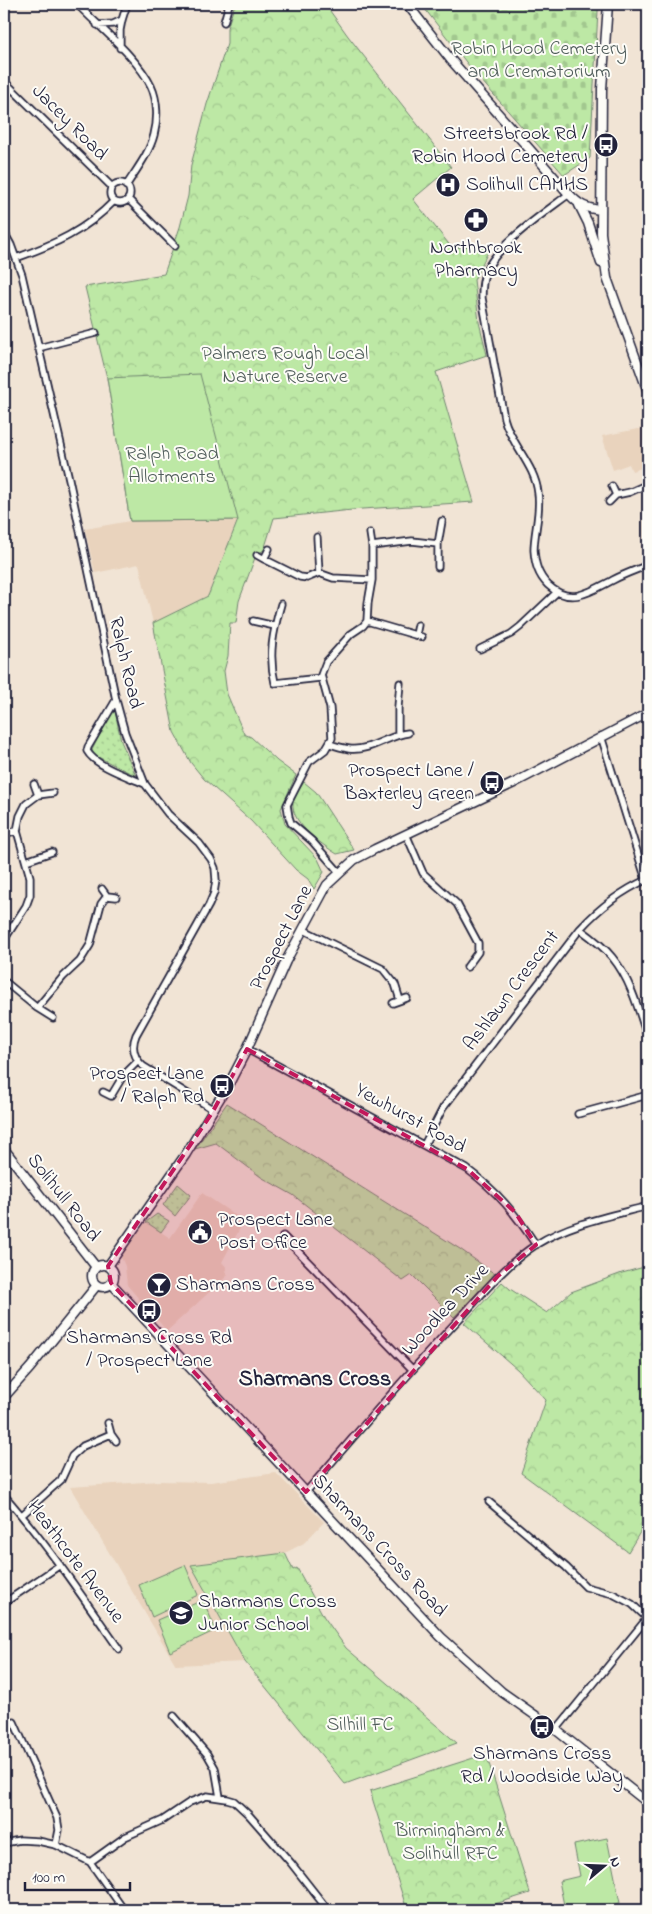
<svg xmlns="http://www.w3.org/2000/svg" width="652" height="1914" font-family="'Indie Flower',sans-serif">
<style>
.built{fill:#e9d3bd}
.grass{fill:url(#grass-dots);stroke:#708570}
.forest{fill:url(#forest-crowns);stroke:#708570}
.cemetery{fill:url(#cemetery-stones);stroke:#708570}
.garden{fill:#bde8a5;stroke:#708570}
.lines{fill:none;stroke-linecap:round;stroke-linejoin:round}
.street-casing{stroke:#22223b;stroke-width:9}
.secondary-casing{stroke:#22223b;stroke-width:11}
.street{stroke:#fdfcf7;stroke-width:5.5}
.secondary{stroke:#fdfcf7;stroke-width:8}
.marked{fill:#c2185b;fill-opacity:0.2;stroke:#c2185b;stroke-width:4;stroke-dasharray:10 6;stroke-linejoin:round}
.labels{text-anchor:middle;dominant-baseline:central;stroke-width:4;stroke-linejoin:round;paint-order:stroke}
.park-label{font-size:20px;fill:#505d5b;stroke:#fdfcf7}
.street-label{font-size:20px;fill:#22223b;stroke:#fdfcf7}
.poi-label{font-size:20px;fill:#22223b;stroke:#fdfcf7;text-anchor:start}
.quarter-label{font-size:22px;font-weight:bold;fill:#22223b;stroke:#fdfcf7}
</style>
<defs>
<pattern id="grass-dots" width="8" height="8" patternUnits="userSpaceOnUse" patternTransform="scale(1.25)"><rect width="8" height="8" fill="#bde8a5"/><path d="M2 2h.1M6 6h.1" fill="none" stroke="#a2c78f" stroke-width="1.8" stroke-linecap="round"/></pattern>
<pattern id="forest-crowns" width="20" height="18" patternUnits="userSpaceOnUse" patternTransform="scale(1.25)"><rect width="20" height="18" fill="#bde8a5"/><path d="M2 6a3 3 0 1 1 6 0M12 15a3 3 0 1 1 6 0" fill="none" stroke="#a2c78f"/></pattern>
<pattern id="cemetery-stones" width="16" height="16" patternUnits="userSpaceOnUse" patternTransform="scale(1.25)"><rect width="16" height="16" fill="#bde8a5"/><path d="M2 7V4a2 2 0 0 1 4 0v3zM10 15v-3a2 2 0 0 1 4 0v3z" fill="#a2c78f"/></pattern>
</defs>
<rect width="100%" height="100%" fill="#f1e4d5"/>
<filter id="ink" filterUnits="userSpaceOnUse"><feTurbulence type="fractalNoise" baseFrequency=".02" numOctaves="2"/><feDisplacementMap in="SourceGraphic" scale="10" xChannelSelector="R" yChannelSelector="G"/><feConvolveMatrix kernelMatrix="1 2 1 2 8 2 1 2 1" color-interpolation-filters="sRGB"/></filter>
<g filter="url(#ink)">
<!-- built -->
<path class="built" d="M 648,427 L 648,466 L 632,471 L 629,464 L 613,470 L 602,436 Z
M 238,520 L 208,596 L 153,623 L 139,564 L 95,573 L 85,529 L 130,521 Z
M 202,1193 L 244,1221 L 222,1262 L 227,1268 L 225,1271 L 228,1275 L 167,1331 L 127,1285 L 125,1266 L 121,1257 L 146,1222 L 170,1238 Z
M 276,1473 L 324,1522 L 304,1543 L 285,1553 L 191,1565 L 245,1662 L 176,1665 L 70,1487 L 159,1481 L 211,1482 Z"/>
<!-- grass -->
<path class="grass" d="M 115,711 L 121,741 L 136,776 L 94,755 L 92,750 L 111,712 Z
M 178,1184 L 191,1195 L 175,1216 L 163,1205 Z
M 157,1214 L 169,1221 L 161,1232 L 146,1222 Z"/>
<!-- forest -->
<path class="forest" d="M 235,4 L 325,4 L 348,36 L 451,167 L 413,199 L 452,248 L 483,245 L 489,250 L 474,280 L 479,322 L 487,355 L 436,372 L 474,502 L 362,509 L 274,518 L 264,550 L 256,555 L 239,601 L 236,623 L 230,623 L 228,656 L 224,671 L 227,694 L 244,734 L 251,737 L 277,761 L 296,775 L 281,809 L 285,824 L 318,859 L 324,872 L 314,889 L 308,879 L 296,870 L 251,821 L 204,779 L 191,763 L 174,732 L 153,623 L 208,596 L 238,520 L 130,521 L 107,378 L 85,287 L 164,274 L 180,227 L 188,196 L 191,165 L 207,104 L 227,44 L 227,28 Z
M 304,782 L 316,792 L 354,850 L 337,854 C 321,844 286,820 294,799 C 296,793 301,787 304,782 Z
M 227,1103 L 460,1249 L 495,1274 L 454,1317 L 412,1275 L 403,1281 L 293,1195 L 261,1177 L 216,1143 L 195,1149 Z
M 648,1266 L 648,1519 L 628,1552 L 521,1473 L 546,1400 L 518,1370 L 464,1323 L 502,1282 L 510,1289 L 547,1313 L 571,1292 L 622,1273 Z
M 285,1553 L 293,1570 L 297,1568 L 324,1617 L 346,1648 L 457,1743 L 345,1784 L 245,1662 L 191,1565 Z
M 486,1754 L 530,1893 L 476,1910 L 407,1910 L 370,1791 Z"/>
<!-- cemetery -->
<path class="cemetery" d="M 421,4 L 600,4 L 598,11 L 590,158 L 564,175 L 473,71 Z"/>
<!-- garden -->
<path class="garden" d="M 200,374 L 238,520 L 130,521 L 107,378 Z
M 185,1565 L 198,1595 L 152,1617 L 139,1585 Z
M 203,1600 L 216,1630 L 170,1652 L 157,1620 Z
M 607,1838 L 620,1903 L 604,1906 L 604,1910 L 565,1910 L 559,1881 L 580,1876 L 574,1845 Z"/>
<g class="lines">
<defs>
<path id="street" d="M 77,4 C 99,27 138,58 151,86 C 158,101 158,120 154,135 C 149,154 136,170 126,186
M 224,22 L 229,4
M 97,25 L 113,24 L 122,20 L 127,4
M 120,48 L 120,30 L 122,20
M 4,81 L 112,187
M110 193a10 10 0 1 1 20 0a10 10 0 1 1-20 0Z
M 569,194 C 544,213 499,243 486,271 C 482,280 482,289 482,298 L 504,418 C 511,445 535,465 538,493 C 541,512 534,532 534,550 C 535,564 538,575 548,585 C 570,606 590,592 613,580 C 624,574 636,570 648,565
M 128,199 L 175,246
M 4,232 L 11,245 L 22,275 L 69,479 L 116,700 L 125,733 L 145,784 L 168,814 L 199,843 L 211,859 L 215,868 L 216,880 L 214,893 L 209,905 L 136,1035 C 131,1047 134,1058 143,1066 L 214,1110
M 16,258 C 55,244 85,231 114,201
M 38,348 L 96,333
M 612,486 L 616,495 L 630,492 L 648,484
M 609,502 L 616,495
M 370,533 L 372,546 L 412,541 L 438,544 L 438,567
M 438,544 L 442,521
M 269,549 L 264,559 L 300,577 L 307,578 L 319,573 L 317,537
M 257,555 L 264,559
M 319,573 L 333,578 L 372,580
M 281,604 C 273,632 268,655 275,683 L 320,678
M 253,621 L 275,626
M 367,621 L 422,637
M 416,635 L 418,625
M 480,649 L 511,634 L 520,627 L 556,593
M 116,700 L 88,747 L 87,751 C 95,766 129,777 145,784
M 398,734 L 398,707 L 400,683
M 601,736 L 646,880
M 330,744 C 336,746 343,748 349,749 C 369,752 389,735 408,733
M 34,784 L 38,795
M 4,833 L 17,831
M 406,834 L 423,873 L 457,904 L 478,943 L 478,952 L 467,967
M 26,861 L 52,852
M 339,872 L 312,841 L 291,823 L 289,817 L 287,805 L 309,762 L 325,750 L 332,738 L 330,708 L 321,675 L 326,662 L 351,634 L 363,626 L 367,621 L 368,603 L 372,580 L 372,546
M 102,889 L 107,896 L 116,897
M 580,929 C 591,937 603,946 612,957 C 631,980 639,1011 648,1039
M 304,930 L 383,969 L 395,984 L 400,1000
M 4,940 L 26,906 L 30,895 L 30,877 L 17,831 L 20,816 L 26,804 L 38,795 L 53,793
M 4,981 L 37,1008 L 53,1018
M 393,1003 L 407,998
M 37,1008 L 63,977 L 80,961 L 90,945 L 101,904 L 107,896
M 247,1049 L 467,1169 C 498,1192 515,1213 536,1245
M 103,1092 L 111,1096 L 123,1076 L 138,1061
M 578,1114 L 648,1095
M 424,1145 L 443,1108 L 580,929 C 600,907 621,891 648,879
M 283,1236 L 412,1369
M 108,1423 L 111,1434 L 116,1441
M 306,1492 C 357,1433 407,1374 460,1318 C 484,1292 507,1263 537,1244 C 571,1223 610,1216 648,1206
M 4,1495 C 46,1543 82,1596 119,1649
M 489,1502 L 566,1567 L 586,1587 L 613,1594 L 632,1604 L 647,1618
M 22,1515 L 61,1480 L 72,1456 L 83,1446 L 111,1434
M 4,1603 L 60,1565
M 174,1716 L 207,1754 L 215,1768 L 220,1797
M 14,1722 L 57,1818 L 59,1830 L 56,1845
M 556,1730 L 648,1617
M 4,1843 L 20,1840 L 38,1841 L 56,1845 L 90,1862 L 124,1910
M 90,1862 L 125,1837 L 163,1820 L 190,1802 L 207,1796 L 227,1799 L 234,1801 L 249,1815 L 291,1863 L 328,1910"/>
<path id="secondary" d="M 407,4 L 451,60 L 569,194 C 579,205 585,208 600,210
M 608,4 L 602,89 L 601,233 L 607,278 L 648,392
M 579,205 L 588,223 L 601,263
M 4,1149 L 96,1267
M92 1276a11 11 0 1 1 22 0a11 11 0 1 1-22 0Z
M 108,1266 L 186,1154 L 231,1080 L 247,1049 L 286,961 L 327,885 L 354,860 L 375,849 L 514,783 L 648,713
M 111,1283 L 441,1637 L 502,1692 L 556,1730 L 648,1803
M 4,1397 L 30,1368 L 97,1285"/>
</defs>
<!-- street casing -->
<use href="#street" class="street-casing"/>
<!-- secondary casing -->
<use href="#secondary" class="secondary-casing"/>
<!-- street -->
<use href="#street" class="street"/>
<!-- secondary -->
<use href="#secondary" class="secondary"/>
</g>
</g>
<!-- marked area -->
<path class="marked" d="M 247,1049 L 467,1169 L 515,1212 L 536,1245 L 498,1276 L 306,1492 L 111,1283 L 108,1266 L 212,1113 Z"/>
<!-- icons -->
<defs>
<symbol id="bus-disc" viewBox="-11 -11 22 22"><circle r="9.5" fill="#22223b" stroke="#fdfcf7"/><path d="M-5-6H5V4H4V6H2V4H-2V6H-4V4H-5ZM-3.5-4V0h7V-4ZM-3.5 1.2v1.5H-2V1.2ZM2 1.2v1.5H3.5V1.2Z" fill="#fff"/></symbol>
<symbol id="hospital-disc" viewBox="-11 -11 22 22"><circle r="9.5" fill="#22223b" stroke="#fdfcf7"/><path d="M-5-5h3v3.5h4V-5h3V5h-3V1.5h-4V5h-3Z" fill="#fff"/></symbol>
<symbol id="pharmacy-disc" viewBox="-11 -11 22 22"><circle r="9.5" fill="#22223b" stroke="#fdfcf7"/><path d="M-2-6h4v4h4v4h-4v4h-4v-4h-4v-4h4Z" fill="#fff"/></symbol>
<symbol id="civic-disc" viewBox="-11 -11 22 22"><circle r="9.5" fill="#22223b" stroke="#fdfcf7"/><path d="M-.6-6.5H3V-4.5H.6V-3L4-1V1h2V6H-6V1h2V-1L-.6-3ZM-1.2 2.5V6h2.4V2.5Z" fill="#fff"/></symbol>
<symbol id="bar-disc" viewBox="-11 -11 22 22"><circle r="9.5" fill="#22223b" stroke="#fdfcf7"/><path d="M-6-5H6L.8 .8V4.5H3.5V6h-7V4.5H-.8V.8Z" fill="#fff"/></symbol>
<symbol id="school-disc" viewBox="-11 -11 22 22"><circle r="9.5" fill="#22223b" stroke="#fdfcf7"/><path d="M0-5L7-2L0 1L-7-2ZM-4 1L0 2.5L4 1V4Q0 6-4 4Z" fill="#fff"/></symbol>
</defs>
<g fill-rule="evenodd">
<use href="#bus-disc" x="592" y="131" width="28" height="28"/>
<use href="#hospital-disc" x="434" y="171" width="28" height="28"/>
<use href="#pharmacy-disc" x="462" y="206" width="28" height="28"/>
<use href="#bus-disc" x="478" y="769" width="28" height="28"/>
<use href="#bus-disc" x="208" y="1072" width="28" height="28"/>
<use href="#civic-disc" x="186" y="1218" width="28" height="28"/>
<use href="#bar-disc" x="145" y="1271" width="28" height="28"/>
<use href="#bus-disc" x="135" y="1297" width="28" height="28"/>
<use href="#school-disc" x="167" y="1599" width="28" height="28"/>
<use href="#bus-disc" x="528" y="1713" width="28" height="28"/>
</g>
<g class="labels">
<!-- park labels -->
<g class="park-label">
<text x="539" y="49">Robin Hood Cemetery<tspan x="539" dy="23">and Crematorium</tspan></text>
<text x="285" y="354">Palmers Rough Local<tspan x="285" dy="23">Nature Reserve</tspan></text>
<text x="172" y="454">Ralph Road<tspan x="172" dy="23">Allotments</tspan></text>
<text x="360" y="1725">Silhill FC</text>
<text x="450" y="1831">Birmingham &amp;<tspan x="450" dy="23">Solihull RFC</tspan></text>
</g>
<!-- street labels -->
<g class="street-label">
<text transform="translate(69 123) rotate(45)">Jacey Road</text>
<text transform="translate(125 663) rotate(77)">Ralph Road</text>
<text transform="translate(282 938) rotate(-63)">Prospect Lane</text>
<text transform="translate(512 991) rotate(-53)">Ashlawn Crescent</text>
<text transform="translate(410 1119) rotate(29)">Yewhurst Road</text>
<text transform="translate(63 1198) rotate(52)">Solihull Road</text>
<text transform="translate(446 1310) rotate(-47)">Woodlea Drive</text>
<text transform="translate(379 1546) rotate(47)">Sharmans Cross Road</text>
<text transform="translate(75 1562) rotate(53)">Heathcote Avenue</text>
</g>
<!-- poi labels -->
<g class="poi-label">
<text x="588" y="134" text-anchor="end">Streetsbrook Rd /<tspan x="588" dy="23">Robin Hood Cemetery</tspan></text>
<text x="466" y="185">Solihull CAMHS</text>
<text x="476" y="248" text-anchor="middle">Northbrook<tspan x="476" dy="23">Pharmacy</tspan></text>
<text x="474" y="771" text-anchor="end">Prospect Lane /<tspan x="474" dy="23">Baxterley Green</tspan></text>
<text x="204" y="1074" text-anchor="end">Prospect Lane<tspan x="204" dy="23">/ Ralph Rd</tspan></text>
<text x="218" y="1220">Prospect Lane<tspan x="218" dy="23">Post Office</tspan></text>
<text x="176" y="1285">Sharmans Cross</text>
<text x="149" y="1338" text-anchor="middle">Sharmans Cross Rd<tspan x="149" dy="23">/ Prospect Lane</tspan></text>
<text x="198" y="1602">Sharmans Cross<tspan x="198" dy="23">Junior School</tspan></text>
<text x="542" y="1754" text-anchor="middle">Sharmans Cross<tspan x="542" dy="23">Rd / Woodside Way</tspan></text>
</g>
<!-- quarter labels -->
<g class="quarter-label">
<text x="315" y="1380">Sharmans Cross</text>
</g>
</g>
<!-- margin -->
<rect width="652" height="1914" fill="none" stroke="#fdfcf7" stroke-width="20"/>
<rect x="10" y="10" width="632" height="1894" fill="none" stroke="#22223b" stroke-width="2" filter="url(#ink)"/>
<!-- north arrow -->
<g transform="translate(604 1866) rotate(71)" stroke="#fdfcf7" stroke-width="4" paint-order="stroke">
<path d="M0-4L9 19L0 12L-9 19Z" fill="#22223b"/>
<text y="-8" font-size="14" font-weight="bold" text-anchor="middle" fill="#22223b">N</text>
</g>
<!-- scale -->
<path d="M25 1882v8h105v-8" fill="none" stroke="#22223b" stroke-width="2.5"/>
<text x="32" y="1882" font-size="15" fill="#22223b" stroke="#fdfcf7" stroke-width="4" paint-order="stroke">100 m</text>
</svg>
